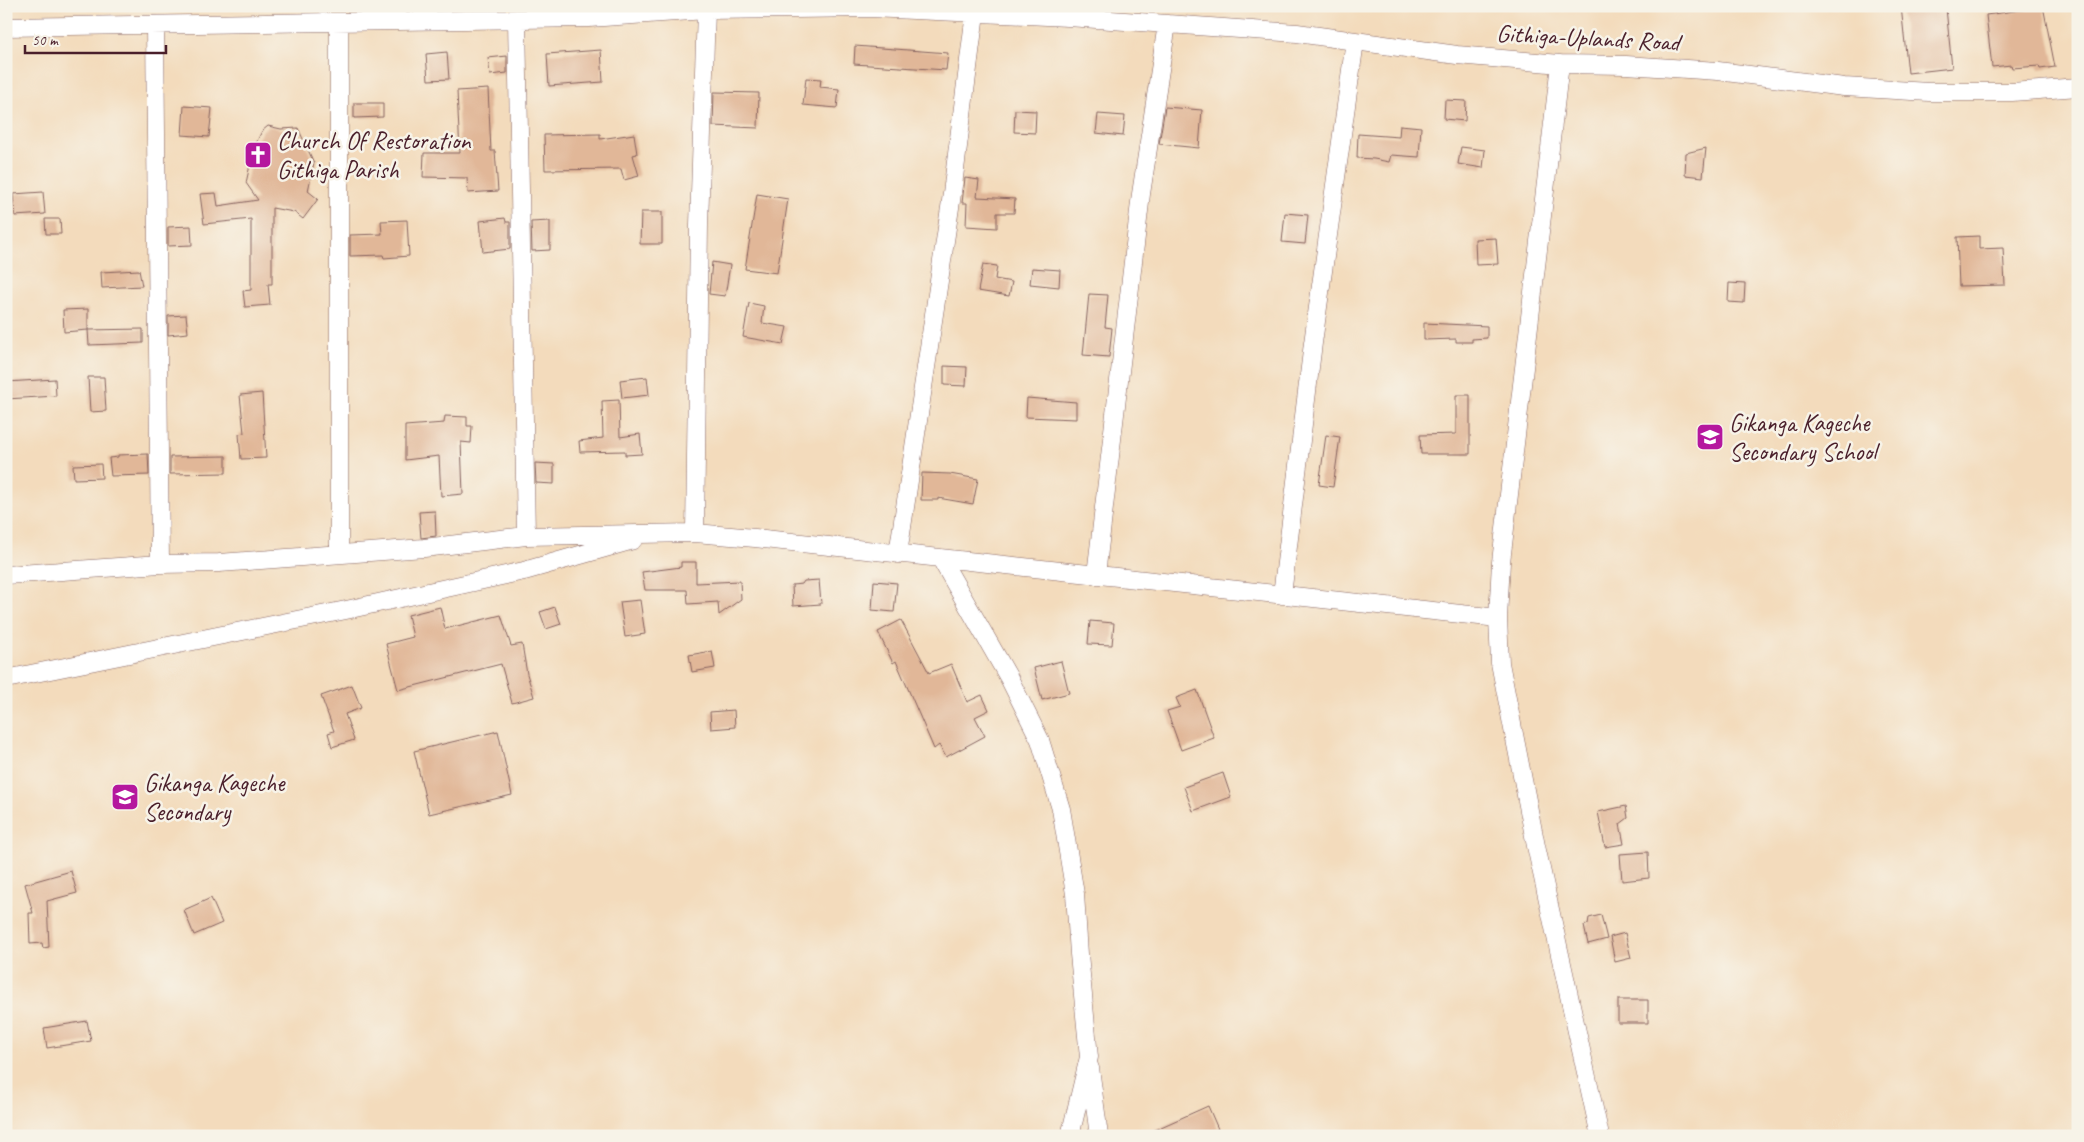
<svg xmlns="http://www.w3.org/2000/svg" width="2084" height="1142" font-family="Caveat,sans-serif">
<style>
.building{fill:#e1b798}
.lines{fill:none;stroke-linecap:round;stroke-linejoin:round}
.minor-casing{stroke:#85615e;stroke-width:19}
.minor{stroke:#fff;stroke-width:18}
.labels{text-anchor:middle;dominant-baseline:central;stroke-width:5;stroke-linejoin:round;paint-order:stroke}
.street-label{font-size:25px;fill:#4a1f2b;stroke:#f7f3e8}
.poi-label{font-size:25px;fill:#4a1f2b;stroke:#f7f3e8;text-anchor:start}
</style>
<rect width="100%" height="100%" fill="#f7f3e8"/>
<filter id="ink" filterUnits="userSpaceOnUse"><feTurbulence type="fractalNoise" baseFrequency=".02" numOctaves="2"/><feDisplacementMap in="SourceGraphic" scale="10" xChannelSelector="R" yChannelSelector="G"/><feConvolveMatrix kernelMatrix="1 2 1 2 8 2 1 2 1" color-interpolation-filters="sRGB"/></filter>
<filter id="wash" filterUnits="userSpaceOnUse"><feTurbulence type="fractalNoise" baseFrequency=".0096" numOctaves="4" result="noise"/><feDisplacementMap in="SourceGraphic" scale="20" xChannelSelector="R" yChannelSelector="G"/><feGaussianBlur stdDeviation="1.12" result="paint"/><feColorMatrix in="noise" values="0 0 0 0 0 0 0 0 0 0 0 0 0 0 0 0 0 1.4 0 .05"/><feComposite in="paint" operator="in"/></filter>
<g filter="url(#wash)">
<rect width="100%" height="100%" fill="#f3dbbc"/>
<g id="blocks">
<!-- building -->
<path class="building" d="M 1901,6 L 1916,6 L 1917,11 L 1946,8 L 1952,68 L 1908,73 Z
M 2028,6 L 2043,6 L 2055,67 L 2040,69 L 2039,66 L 2012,68 L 2011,65 L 1992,67 L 1986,15 L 2028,9 Z
M 855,46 L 948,53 L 946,70 L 854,64 Z
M 601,50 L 603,82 L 549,86 L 547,54 Z
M 447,52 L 449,79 L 428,80 L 426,54 Z
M 507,56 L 507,73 L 490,75 L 488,58 Z
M 806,78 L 821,79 L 820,87 L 839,89 L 837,108 L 803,105 Z
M 488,89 L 491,151 L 495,151 L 498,191 L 468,193 L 467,178 L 423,177 L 424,153 L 460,153 L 457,91 Z
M 714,92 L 759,93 L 758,128 L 713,126 Z
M 1445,100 L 1466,101 L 1465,121 L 1444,119 Z
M 354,103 L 383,103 L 383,117 L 354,118 Z
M 184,106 L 212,108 L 209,137 L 182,135 Z
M 1165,107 L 1202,110 L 1199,148 L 1159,144 Z
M 1015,110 L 1036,111 L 1035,133 L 1014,132 Z
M 1098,114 L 1125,116 L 1123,136 L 1096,133 Z
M 1400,125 L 1421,127 L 1419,157 L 1391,155 L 1389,162 L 1374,159 L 1357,158 L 1358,134 L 1399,137 Z
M 268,126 L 281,129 L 298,128 L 314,163 L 308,191 L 318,199 L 303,219 L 294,212 L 272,208 L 272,284 L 268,284 L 270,305 L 245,307 L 243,291 L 251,290 L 251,219 L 204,224 L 200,194 L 216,193 L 218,206 L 258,200 L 246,183 L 254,147 L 262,131 Z
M 600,134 L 600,139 L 634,134 L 637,154 L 633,155 L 639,176 L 624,180 L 621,169 L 545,170 L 544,135 Z
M 1461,147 L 1485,150 L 1483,168 L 1458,164 Z
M 1706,148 L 1703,177 L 1685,175 L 1686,153 Z
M 965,178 L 979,180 L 977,197 L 1015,199 L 1014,213 L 997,213 L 997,228 L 966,226 L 967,203 L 962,203 Z
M 43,192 L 45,214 L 15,216 L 13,194 Z
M 757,194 L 788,199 L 777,273 L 745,269 Z
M 641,212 L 662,212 L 662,244 L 640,244 Z
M 1285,213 L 1308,215 L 1305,244 L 1282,242 Z
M 505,218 L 506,222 L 510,222 L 510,249 L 483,252 L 480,221 Z
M 45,219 L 60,219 L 61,234 L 46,234 Z
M 407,220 L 409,256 L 384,258 L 383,255 L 350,256 L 350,235 L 382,234 L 381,221 Z
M 550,221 L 550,250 L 532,251 L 531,222 Z
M 191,226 L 192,245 L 168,246 L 168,227 Z
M 1979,236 L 1979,249 L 2003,248 L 2005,285 L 1959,286 L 1957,237 Z
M 1496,238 L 1498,264 L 1476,265 L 1475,239 Z
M 712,262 L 730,265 L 725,296 L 709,294 Z
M 983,264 L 997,266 L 995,279 L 1012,282 L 1009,296 L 978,291 Z
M 1032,268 L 1060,270 L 1059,287 L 1030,284 Z
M 139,270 L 142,286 L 102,288 L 101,272 Z
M 1729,283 L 1745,284 L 1744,303 L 1728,302 Z
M 1089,294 L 1108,295 L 1105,327 L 1112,328 L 1109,357 L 1083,355 Z
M 749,303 L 764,306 L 762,323 L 787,327 L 783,344 L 743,337 Z
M 88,309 L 88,330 L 64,332 L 63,310 Z
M 186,315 L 188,333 L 168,335 L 168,316 Z
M 1424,323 L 1487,326 L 1487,338 L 1472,339 L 1472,342 L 1456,342 L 1456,339 L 1424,340 Z
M 143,329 L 143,343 L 89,345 L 88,330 Z
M 944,366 L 967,367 L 966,386 L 944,385 Z
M 88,377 L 104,377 L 106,411 L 90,412 Z
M 647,377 L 649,395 L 622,398 L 620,380 Z
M 55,379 L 56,396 L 6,399 L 6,382 Z
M 262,393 L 266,458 L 241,459 L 239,434 L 244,433 L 240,395 Z
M 1456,395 L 1470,395 L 1470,454 L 1421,454 L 1420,435 L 1456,434 Z
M 1027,398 L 1076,402 L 1076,419 L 1026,417 Z
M 619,400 L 620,437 L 640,434 L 642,454 L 625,455 L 625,451 L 580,452 L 579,441 L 603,438 L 602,401 Z
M 445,416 L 467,417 L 467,426 L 472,426 L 471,443 L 461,442 L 463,494 L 441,496 L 439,456 L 405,460 L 405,426 L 444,423 Z
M 1326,435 L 1340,437 L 1333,487 L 1319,485 Z
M 148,454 L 149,475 L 111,476 L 109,458 L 118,457 L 118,455 Z
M 226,456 L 226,473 L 170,474 L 170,457 Z
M 535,463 L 554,464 L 554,484 L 536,483 Z
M 101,464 L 102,478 L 74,479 L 73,465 Z
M 922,473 L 950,474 L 978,479 L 973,504 L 938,498 L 938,500 L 921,500 Z
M 435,511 L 436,536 L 421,538 L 419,512 Z
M 681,562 L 696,562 L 696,583 L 740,581 L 741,599 L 719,615 L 718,602 L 688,604 L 687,590 L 645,590 L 642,572 L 681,567 Z
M 819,580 L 821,604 L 793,606 L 792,585 L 802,584 L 804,581 Z
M 874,581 L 897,583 L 894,612 L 872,610 Z
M 640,600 L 645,634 L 625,637 L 620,602 Z
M 440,607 L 445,629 L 501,615 L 511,646 L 522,644 L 527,674 L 534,697 L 512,703 L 501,664 L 398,690 L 386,644 L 413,637 L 408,615 Z
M 555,607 L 561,624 L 546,629 L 540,612 Z
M 901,620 L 929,673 L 951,664 L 967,702 L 982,695 L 989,710 L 975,717 L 985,736 L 946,757 L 939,745 L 934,749 L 896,661 L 893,663 L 878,632 Z
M 1090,621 L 1114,623 L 1112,645 L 1088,644 Z
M 712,651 L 715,668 L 692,672 L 689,655 Z
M 1061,661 L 1069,693 L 1042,700 L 1034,668 Z
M 352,685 L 361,708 L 345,714 L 354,740 L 332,747 L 328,733 L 334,731 L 321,696 Z
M 1197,690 L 1214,738 L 1181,750 L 1167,711 L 1180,707 L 1176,698 Z
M 734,710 L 735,727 L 711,729 L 710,712 Z
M 498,731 L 512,795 L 429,814 L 414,751 Z
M 1223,773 L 1231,797 L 1193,811 L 1184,787 Z
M 1626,806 L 1628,818 L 1620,824 L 1624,844 L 1605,847 L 1598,812 Z
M 1648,852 L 1649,878 L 1622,881 L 1620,854 Z
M 71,871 L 77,893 L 47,901 L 49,947 L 43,948 L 42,943 L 30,944 L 29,913 L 33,913 L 25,884 Z
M 211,898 L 222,923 L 194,935 L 184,910 Z
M 1601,915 L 1607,939 L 1588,944 L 1584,926 L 1588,924 L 1589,918 Z
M 1625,933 L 1631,958 L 1615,962 L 1610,937 Z
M 1618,1000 L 1648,1000 L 1648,1023 L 1618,1023 Z
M 87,1021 L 91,1041 L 47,1048 L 44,1028 Z
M 1208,1106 L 1218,1129 L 1203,1136 L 1141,1136 Z"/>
</g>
</g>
<g filter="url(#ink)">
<use href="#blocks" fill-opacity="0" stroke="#85615e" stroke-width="1"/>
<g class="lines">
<defs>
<path id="minor" d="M 517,19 L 526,536
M 155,25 L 160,564
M 6,27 L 589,18 L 706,10 L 870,8 L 1068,17 L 1297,33 L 1457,55 L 1560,64 L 1626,65 L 1718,71 L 1844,87 L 1929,92 L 2012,92 L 2078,87
M 1560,64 L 1501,562 L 1498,618 L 1500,663 L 1536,846 L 1600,1136
M 695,533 L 699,225 L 706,10
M 339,554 L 339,23
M 898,554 L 951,201 L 975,13
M 941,559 L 1009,678 L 1040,740 L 1061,809 L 1075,894 L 1079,954 L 1089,1057 L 1070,1136
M 6,575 L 160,564 L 219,563 L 424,548 L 526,536 L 695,533 L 755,538 L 1498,618
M 1096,575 L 1141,194 L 1167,24
M 1282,595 L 1313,343 L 1355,41
M 6,679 L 346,610 L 524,571 L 633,540
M 1090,1068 L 1099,1136"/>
</defs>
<!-- minor casing -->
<use href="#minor" class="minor-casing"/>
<!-- minor -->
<use href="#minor" class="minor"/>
</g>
</g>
<!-- icons -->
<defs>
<symbol id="church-square" viewBox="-11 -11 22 22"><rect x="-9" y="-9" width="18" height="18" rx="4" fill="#b5179e" stroke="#f7f3e8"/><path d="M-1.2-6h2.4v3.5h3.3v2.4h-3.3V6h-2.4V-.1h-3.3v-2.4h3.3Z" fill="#fff"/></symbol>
<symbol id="school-square" viewBox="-11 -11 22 22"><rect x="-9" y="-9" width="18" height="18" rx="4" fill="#b5179e" stroke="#f7f3e8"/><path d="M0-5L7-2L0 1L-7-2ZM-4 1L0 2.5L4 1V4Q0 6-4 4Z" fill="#fff"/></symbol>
</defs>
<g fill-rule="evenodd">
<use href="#church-square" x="242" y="139" width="32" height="32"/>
<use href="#school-square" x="1694" y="421" width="32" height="32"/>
<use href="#school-square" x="109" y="781" width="32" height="32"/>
</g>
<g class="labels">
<!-- street labels -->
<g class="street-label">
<text transform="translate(1588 38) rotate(3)">Githiga-Uplands Road</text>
</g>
<!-- poi labels -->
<g class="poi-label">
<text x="277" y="141">Church Of Restoration<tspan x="277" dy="29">Githiga Parish</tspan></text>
<text x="1729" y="423">Gikanga Kageche<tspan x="1729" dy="29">Secondary School</tspan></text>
<text x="144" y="783">Gikanga Kageche<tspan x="144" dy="29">Secondary</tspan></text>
</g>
</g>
<!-- margin -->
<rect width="2084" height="1142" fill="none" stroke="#f7f3e8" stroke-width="25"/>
<!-- scale -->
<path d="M25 45v8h141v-8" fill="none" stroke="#4a1f2b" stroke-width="2.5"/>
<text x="32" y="45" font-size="15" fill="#4a1f2b" stroke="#f7f3e8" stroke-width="4" paint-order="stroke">50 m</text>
</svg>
